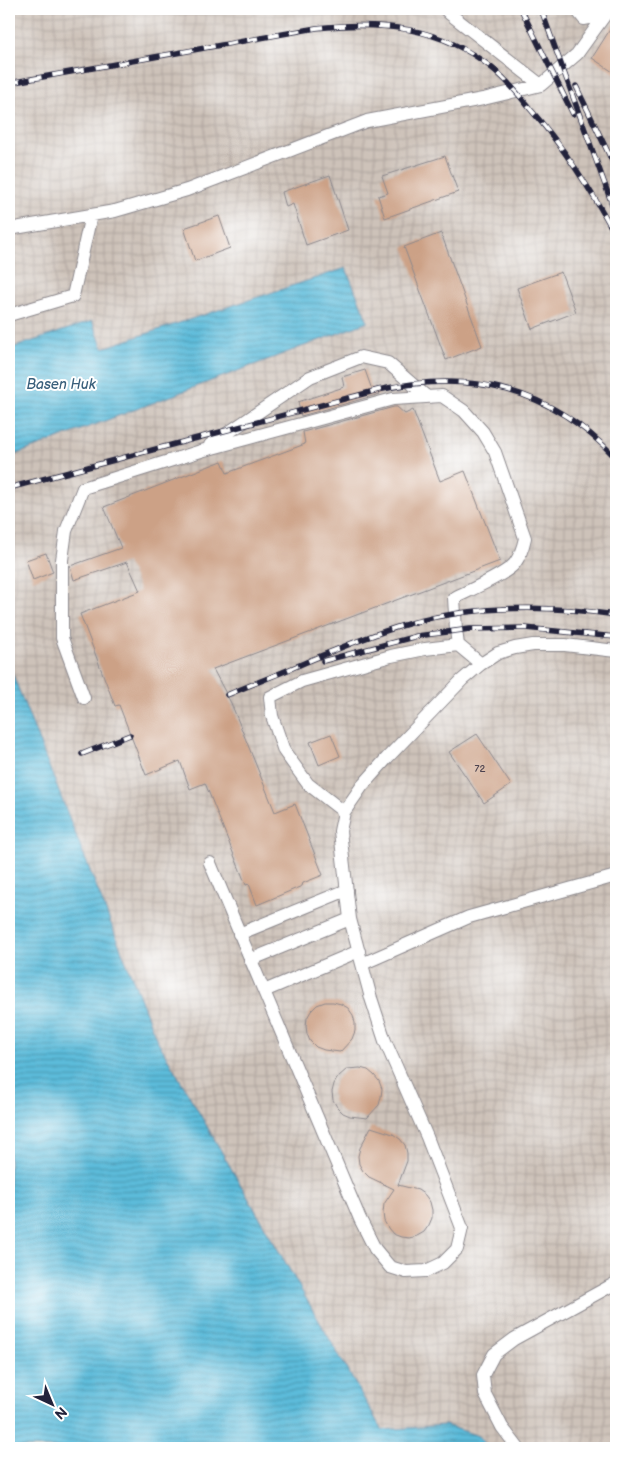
<svg xmlns="http://www.w3.org/2000/svg" width="625" height="1457" font-family="'Balsamiq Sans',sans-serif">
<style>
.industrial{fill:url(#industrial-grid)}
.water{fill:url(#water-rules);stroke:#3f6e8a}
.building{fill:#cca186}
.lines{fill:none;stroke-linecap:round;stroke-linejoin:round}
.service-casing{stroke:#8c888c;stroke-width:14}
.service{stroke:#fff;stroke-width:12}
.rail-casing{stroke:#22223b;stroke-width:5.5}
.rail{stroke:#fff;stroke-width:4;stroke-dasharray:11;stroke-linecap:butt}
.labels{text-anchor:middle;dominant-baseline:central;stroke-width:4;stroke-linejoin:round;paint-order:stroke}
.number-label{font-size:10px;fill:#4c424e}
.water-label{font-size:14px;font-style:italic;fill:#395f7b;stroke:#fff}
</style>
<defs>
<pattern id="industrial-grid" width="8" height="8" patternUnits="userSpaceOnUse" patternTransform="scale(1.25)"><rect width="8" height="8" fill="#cdc2b9"/><path d="M0 4h8M4 0v8" fill="none" stroke="#b0a6a0"/></pattern>
<pattern id="water-rules" width="6" height="5" patternUnits="userSpaceOnUse" patternTransform="scale(1.25)"><rect width="6" height="5" fill="#5cbbda"/><path d="M0 2.5h6" fill="none" stroke="#4c98b2"/></pattern>
</defs>
<rect width="100%" height="100%" fill="#fff"/>
<filter id="ink" filterUnits="userSpaceOnUse"><feTurbulence type="fractalNoise" baseFrequency=".02" numOctaves="2"/><feDisplacementMap in="SourceGraphic" scale="10" xChannelSelector="R" yChannelSelector="G"/><feConvolveMatrix kernelMatrix="1 2 1 2 8 2 1 2 1" color-interpolation-filters="sRGB"/></filter>
<filter id="wash" filterUnits="userSpaceOnUse"><feTurbulence type="fractalNoise" baseFrequency=".0096" numOctaves="4" result="noise"/><feDisplacementMap in="SourceGraphic" scale="20" xChannelSelector="R" yChannelSelector="G"/><feGaussianBlur stdDeviation="1.12" result="paint"/><feColorMatrix in="noise" values="0 0 0 0 0 0 0 0 0 0 0 0 0 0 0 0 0 1.4 0 .05"/><feComposite in="paint" operator="in"/></filter>
<g filter="url(#wash)">
<rect width="100%" height="100%" fill="#f7eedd"/>
<!-- industrial -->
<path class="industrial" d="M 9,9 L 616,9 L 616,1448 L 488,1448 L 479,1436 L 382,1431 L 156,1038 L 9,665 L 9,457 L 367,322 L 346,268 L 103,348 L 92,321 L 9,349 Z"/>
<!-- water -->
<path class="water" d="M 346,268 L 368,322 L 9,457 L 9,349 L 92,321 L 103,348 Z
M 9,665 L 156,1038 L 382,1430 L 445,1425 L 479,1436 L 488,1448 L 9,1448 Z"/>
<g id="blocks">
<!-- building -->
<path class="building" d="M 616,20 L 616,74 L 592,58 Z
M 445,156 L 458,192 L 385,218 L 378,196 L 388,193 L 382,176 Z
M 330,175 L 348,230 L 306,245 L 293,204 L 286,207 L 282,192 Z
M 219,216 L 230,248 L 195,261 L 184,228 Z
M 441,233 L 482,346 L 446,360 L 404,247 Z
M 561,272 L 576,312 L 532,329 L 517,288 Z
M 365,370 L 371,387 L 380,394 L 301,416 L 298,402 L 344,387 L 342,377 Z
M 394,407 L 397,407 L 405,414 L 413,410 L 440,481 L 465,471 L 500,561 L 213,669 L 231,703 L 275,812 L 295,804 L 323,875 L 303,883 L 302,886 L 257,905 L 249,884 L 246,885 L 205,783 L 190,789 L 180,761 L 146,775 L 119,705 L 115,706 L 80,614 L 140,591 L 127,562 L 74,580 L 70,566 L 121,548 L 104,507 L 222,461 L 227,473 L 305,444 L 303,432 Z
M 46,553 L 53,572 L 33,580 L 26,560 Z
M 331,734 L 340,756 L 319,765 L 310,742 Z
M 477,734 L 511,785 L 484,803 L 449,752 Z
M 325,1002 L 333,1002 L 341,1004 L 348,1008 L 353,1015 L 355,1023 L 355,1031 L 352,1039 L 340,1052 L 324,1050 L 316,1047 L 310,1041 L 307,1034 L 306,1026 L 307,1018 L 311,1011 L 317,1005 Z
M 360,1068 L 368,1070 L 374,1075 L 379,1081 L 382,1089 L 381,1097 L 379,1105 L 367,1118 L 350,1116 L 343,1113 L 337,1107 L 333,1100 L 332,1092 L 334,1084 L 338,1077 L 347,1069 Z
M 371,1127 L 393,1134 L 400,1139 L 405,1145 L 407,1153 L 407,1161 L 398,1185 L 418,1190 L 425,1195 L 430,1202 L 432,1210 L 432,1218 L 429,1225 L 424,1232 L 417,1236 L 409,1238 L 401,1237 L 393,1234 L 388,1228 L 384,1221 L 383,1213 L 384,1204 L 394,1189 L 369,1177 L 363,1171 L 359,1164 L 358,1156 L 360,1148 Z"/>
</g>
</g>
<g filter="url(#ink)">
<use href="#blocks" fill-opacity="0" stroke="#8c888c" stroke-width="1"/>
<g class="lines">
<defs>
<path id="service" d="M 445,9 L 450,14 L 541,85
M 576,9 L 584,19 L 605,15 L 607,12
M 9,229 L 115,211 L 187,190 L 367,121 L 483,99 L 541,85 L 577,54 L 605,15
M 9,315 L 73,296 L 91,215
M 210,445 L 310,377 L 361,357 L 388,363 L 427,397
M 84,698 L 62,638 L 62,560 L 66,531 L 83,488 L 201,451 L 393,399 L 442,396 L 464,411 L 483,432 L 495,452 L 525,538 C 523,547 521,555 515,563 C 507,574 468,591 454,598 L 456,630 L 458,645
M 344,812 L 308,784 L 284,751 L 272,716 L 270,697 L 302,681 L 391,656 L 425,649 L 458,645 L 481,664
M 210,863 L 360,1219 L 375,1249 L 390,1267 L 406,1272 L 426,1271 L 443,1263 L 457,1249 L 462,1228 L 427,1137 L 385,1041 L 371,998 L 350,919 L 340,831 L 344,812 L 362,786 L 387,758 L 462,680 L 481,664 L 498,653 L 515,648 L 533,645 L 565,645 L 616,651
M 239,934 L 347,890
M 250,960 L 350,919
M 362,964 L 469,917 L 616,876
M 264,991 L 359,951
M 518,1448 L 502,1427 L 485,1394 L 483,1375 L 494,1354 L 514,1339 L 616,1283"/>
</defs>
<!-- service casing -->
<use href="#service" class="service-casing"/>
<!-- service -->
<use href="#service" class="service"/>
<defs>
<path id="rail" d="M 521,9 L 573,114
M 541,9 L 616,215
M 9,83 L 316,28 C 380,21 440,26 492,68 C 507,80 519,95 531,110 C 565,149 592,191 616,236
M 576,86 L 616,169
M 9,488 L 378,390 C 471,369 550,388 616,458
M 323,661 L 417,636 L 470,629 L 525,628 L 616,637
M 227,695 C 250,685 274,676 297,666 C 335,650 372,634 411,623 C 477,605 549,605 616,615
M 82,754 L 130,735"/>
</defs>
<!-- rail casing -->
<use href="#rail" class="rail-casing"/>
<!-- rail -->
<use href="#rail" class="rail"/>
</g>
</g>
<g class="labels">
<!-- number labels -->
<g class="number-label">
<text x="480" y="769">72</text>
</g>
<!-- water labels -->
<g class="water-label">
<text x="61" y="384">Basen Huk</text>
</g>
</g>
<!-- margin -->
<rect width="625" height="1457" fill="none" stroke="#fff" stroke-width="30"/>
<!-- north arrow -->
<g transform="translate(52 1404) rotate(136)" stroke="#ffffff" stroke-width="4" paint-order="stroke">
<path d="M0-4L9 19L0 12L-9 19Z" fill="#22223b"/>
<text y="-8" font-size="14" font-weight="bold" text-anchor="middle" fill="#22223b">N</text>
</g>
</svg>
